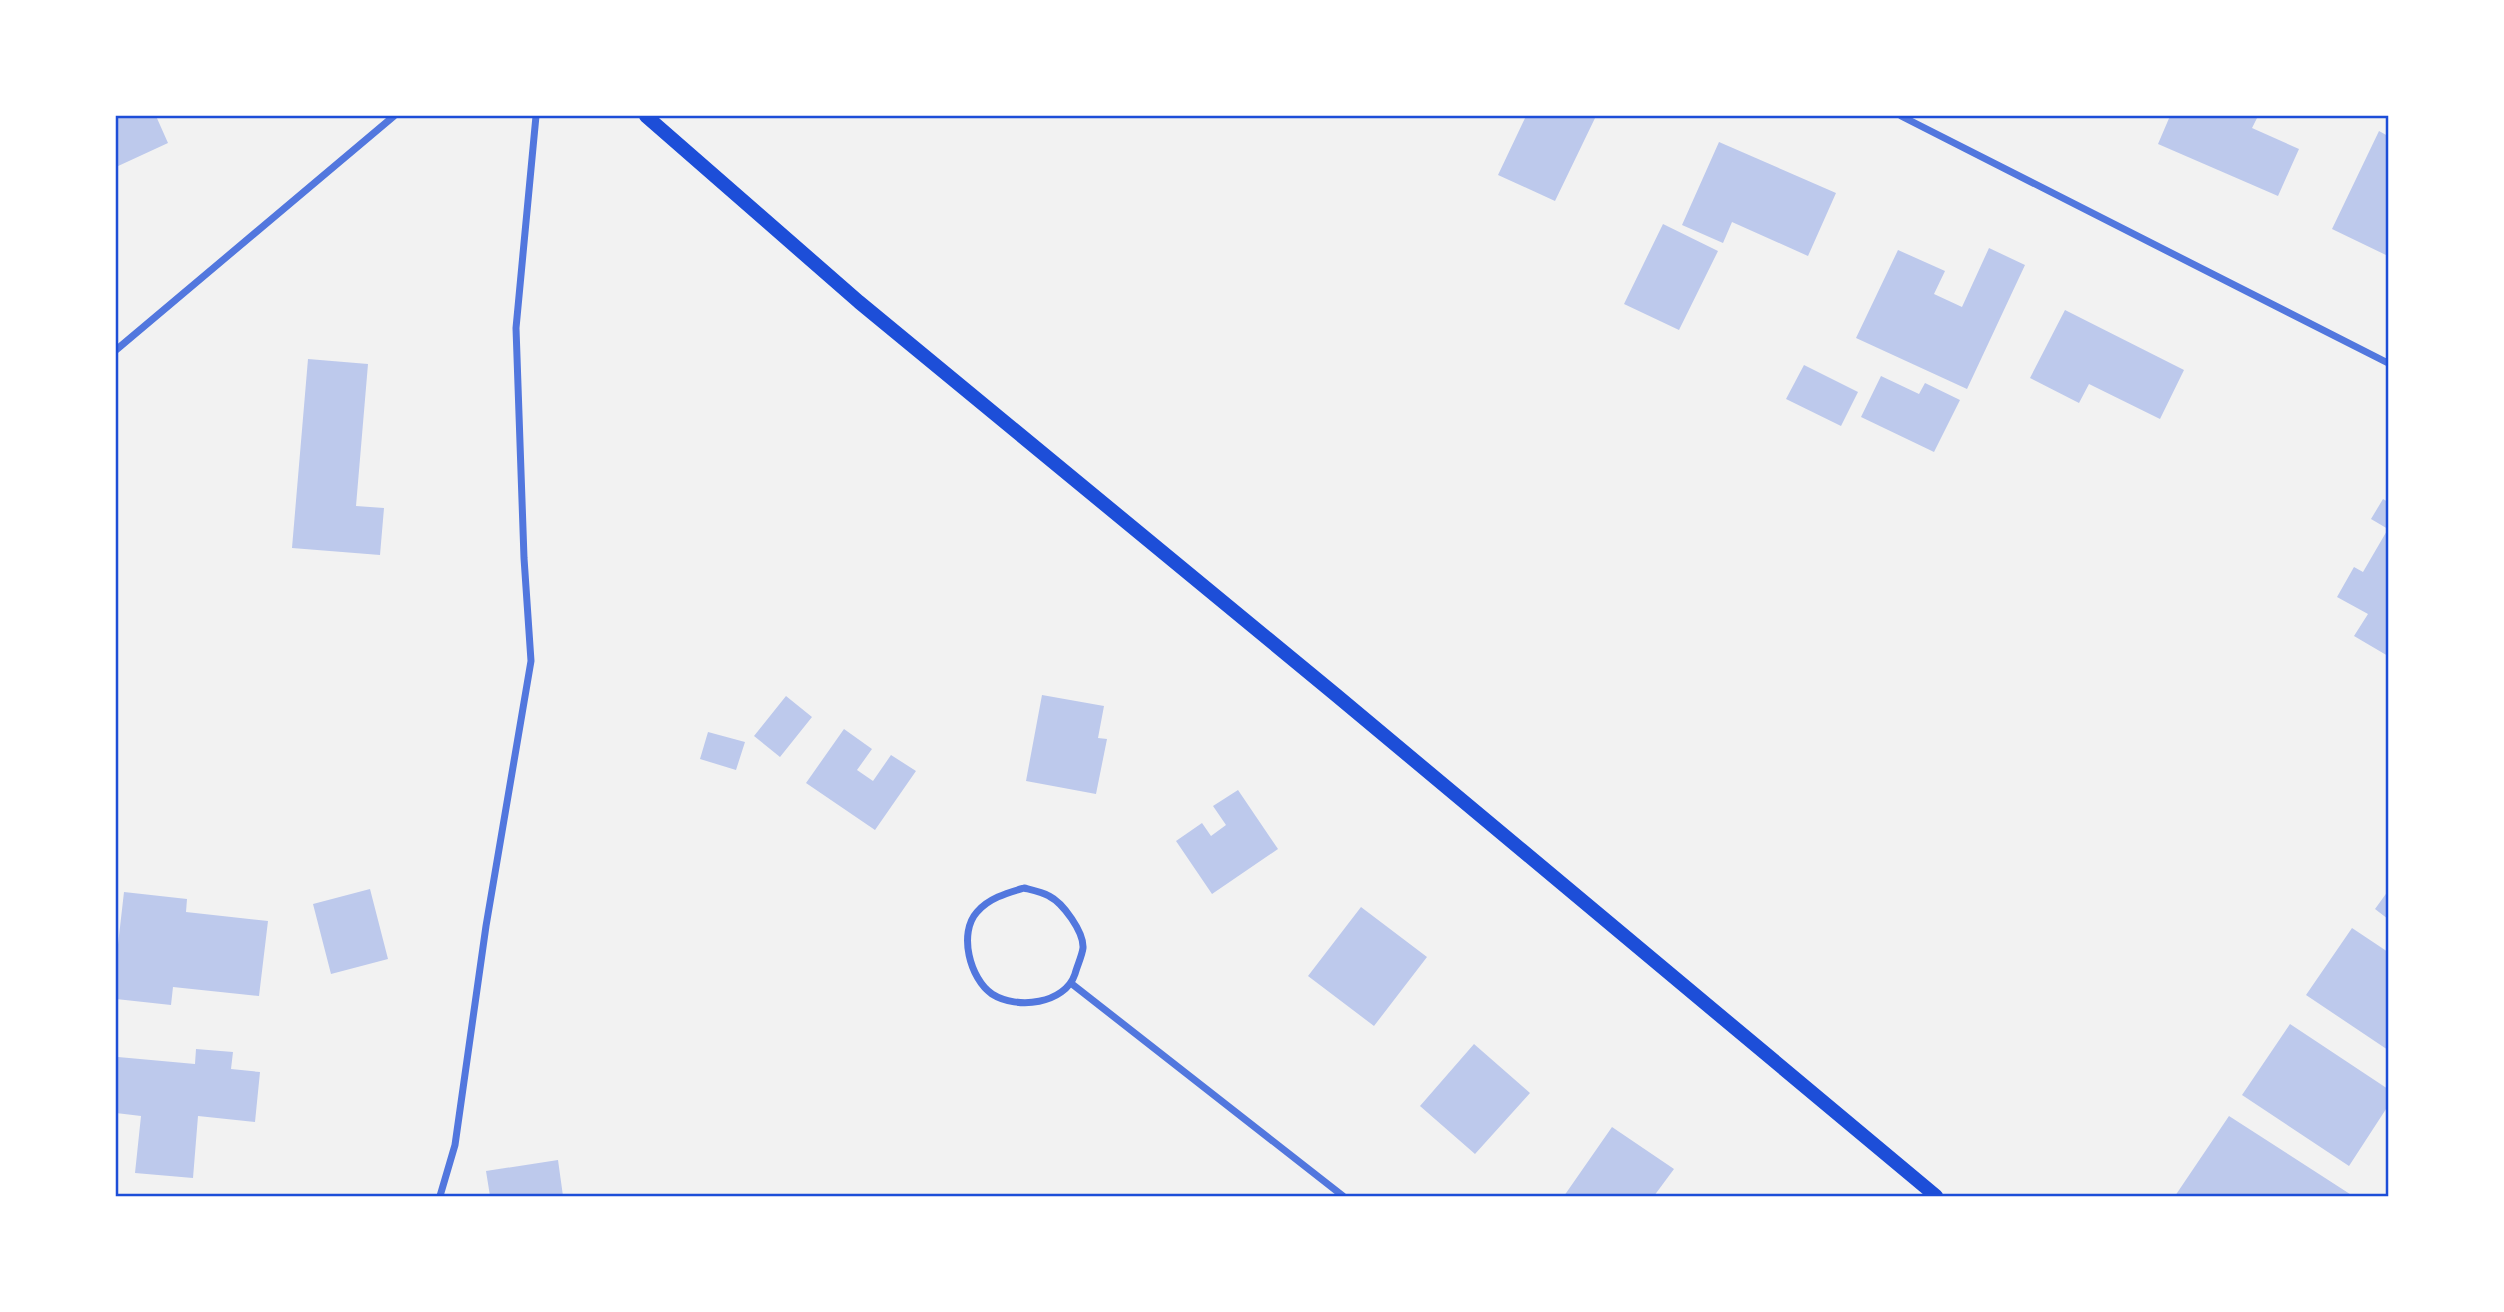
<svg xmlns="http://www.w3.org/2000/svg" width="2504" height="1312" font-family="Manrope,sans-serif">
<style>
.building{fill:#bdc9ec}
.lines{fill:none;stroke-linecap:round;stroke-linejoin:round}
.minor{stroke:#5277de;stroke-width:7}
.secondary{stroke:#1d4ed8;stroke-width:14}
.neatline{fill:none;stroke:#1d4ed8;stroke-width:2.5}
</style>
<rect width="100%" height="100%" fill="#f2f2f2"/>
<!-- building -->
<path class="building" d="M 116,116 L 156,116 L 168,143 L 116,167 Z
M 1526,116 L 1596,116 L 1555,201 L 1498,175 Z
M 2170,116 L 2258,116 L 2252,128 L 2299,149 L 2278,196 L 2158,144 Z
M 2379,131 L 2388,136 L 2388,256 L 2332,229 Z
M 1719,142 L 1836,193 L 1808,256 L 1732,222 L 1723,243 L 1682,225 Z
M 1663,224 L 1718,251 L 1679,330 L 1624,304 Z
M 1989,248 L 2025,265 L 1967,389 L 1856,338 L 1898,250 L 1945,271 L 1934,294 L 1962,307 Z
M 2065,310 L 2184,370 L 2160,419 L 2089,384 L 2079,403 L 2030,378 Z
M 308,359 L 368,364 L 356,506 L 384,508 L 380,555 L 292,548 Z
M 1804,365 L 1858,392 L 1841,426 L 1786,399 Z
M 1881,376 L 1919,394 L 1925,383 L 1960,400 L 1934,452 L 1861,417 Z
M 2383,499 L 2388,502 L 2388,656 L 2354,636 L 2368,614 L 2337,597 L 2354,567 L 2363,572 L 2388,529 L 2371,519 Z
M 1042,695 L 1104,706 L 1098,738 L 1107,739 L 1096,794 L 1026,781 Z
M 786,696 L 812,717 L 780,757 L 754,736 Z
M 844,729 L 872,749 L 857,770 L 873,781 L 891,755 L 916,771 L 875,830 L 806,783 Z
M 708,732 L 745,742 L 736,770 L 700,759 Z
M 1238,790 L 1278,849 L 1212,894 L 1176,841 L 1202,823 L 1211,836 L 1226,825 L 1213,806 Z
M 370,889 L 388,959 L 331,974 L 313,904 Z
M 2388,891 L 2388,919 L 2375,909 Z
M 124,892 L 187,899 L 186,912 L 268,921 L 259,996 L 173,987 L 171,1005 L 116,999 L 116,962 Z
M 1361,907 L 1427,957 L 1374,1026 L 1308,976 Z
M 2352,928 L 2388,952 L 2388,1050 L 2306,995 Z
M 2290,1024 L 2388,1089 L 2388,1106 L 2349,1166 L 2242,1095 Z
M 1474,1044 L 1530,1093 L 1475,1154 L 1420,1106 Z
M 196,1049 L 233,1052 L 231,1069 L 260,1072 L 255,1122 L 198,1116 L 193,1178 L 135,1173 L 141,1116 L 116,1113 L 118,1057 L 195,1064 Z
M 2229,1116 L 2353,1196 L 2175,1196 Z
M 1612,1127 L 1674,1169 L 1654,1196 L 1564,1196 Z
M 558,1160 L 563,1196 L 490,1196 L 486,1171 Z"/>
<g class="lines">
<!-- minor -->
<path class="minor" d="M 1901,116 L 2388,363
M 116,350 L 394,116
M 1024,888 C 1032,890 1042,892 1049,896 C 1063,903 1084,932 1083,948 C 1082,956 1077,966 1075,974 C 1065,1004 1017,1010 992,994 C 970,979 958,933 977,912 C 989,898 1007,893 1024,888 Z
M 1072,984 L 1343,1196
M 440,1196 L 455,1145 L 486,926 L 531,661 L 524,558 L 516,328 L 536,116"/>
<!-- secondary -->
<path class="secondary" d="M 646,116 L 859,302 L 1336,695 L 1936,1196"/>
</g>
<!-- border -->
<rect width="2504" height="1312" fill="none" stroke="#ffffff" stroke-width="234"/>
<rect x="117" y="117" width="2270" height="1078" class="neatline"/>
</svg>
